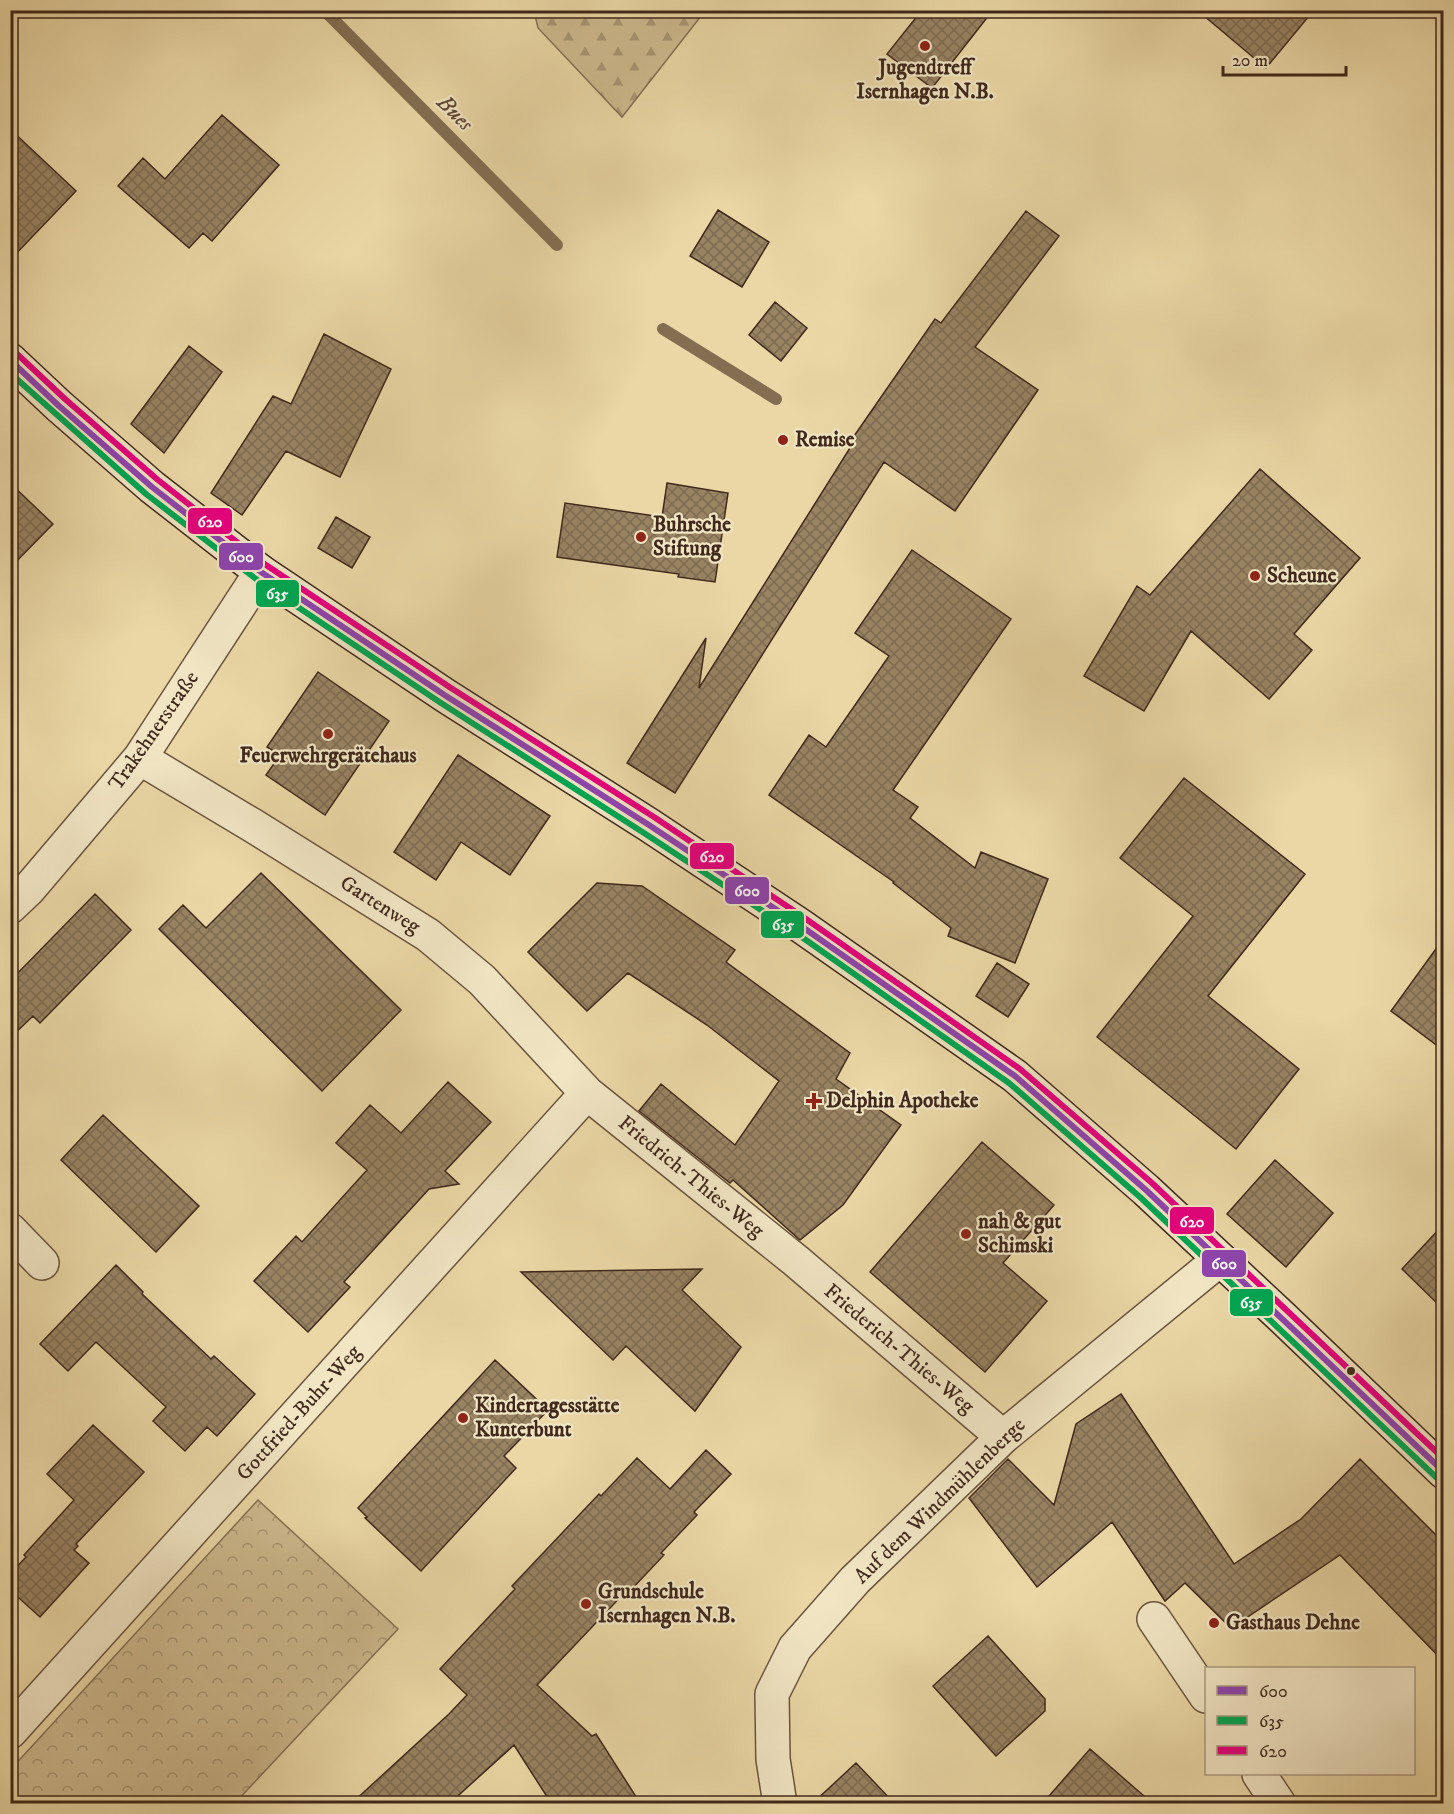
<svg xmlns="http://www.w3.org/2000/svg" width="1454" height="1814" font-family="'IM FELL DW Pica',serif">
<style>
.forest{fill:url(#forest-firs);stroke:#867154;stroke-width:1.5}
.park{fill:url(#park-crowns);stroke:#867154;stroke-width:1.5}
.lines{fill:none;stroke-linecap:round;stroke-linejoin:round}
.stream{stroke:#836e52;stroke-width:12}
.building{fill:url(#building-cross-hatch);stroke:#40291b;stroke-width:1.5}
.street-casing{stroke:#6a543e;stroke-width:36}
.secondary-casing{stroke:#40291b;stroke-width:36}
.street{stroke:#f1e5c4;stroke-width:33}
.secondary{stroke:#f1e5c4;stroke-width:33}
.bus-1-casing{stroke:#f1e5c4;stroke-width:10}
.bus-2-casing{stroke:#f1e5c4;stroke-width:10}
.bus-3-casing{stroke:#f1e5c4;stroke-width:10}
.bus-1{stroke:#8e44ad;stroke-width:6}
.bus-2{stroke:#00a651;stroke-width:6}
.bus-3{stroke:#e5007d;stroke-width:6}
.poi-dot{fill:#8f2418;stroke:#f1e5c4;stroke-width:2}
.bus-dot{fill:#40291b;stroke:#f1e5c4;stroke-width:2}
.labels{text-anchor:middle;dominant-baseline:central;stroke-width:4.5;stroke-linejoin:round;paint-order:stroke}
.poi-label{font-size:21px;font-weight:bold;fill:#40291b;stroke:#f1e5c4;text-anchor:start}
.street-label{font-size:21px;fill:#40291b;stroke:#f1e5c4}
.water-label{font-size:22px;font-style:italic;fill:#5c4632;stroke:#f1e5c4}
.line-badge{stroke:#f1e5c4;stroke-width:2}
.badge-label{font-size:16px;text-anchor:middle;font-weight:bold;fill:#fff}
</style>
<defs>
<pattern id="forest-firs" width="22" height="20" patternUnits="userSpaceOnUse" patternTransform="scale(1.5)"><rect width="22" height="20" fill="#cdb98e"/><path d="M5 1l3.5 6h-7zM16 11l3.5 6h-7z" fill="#a89673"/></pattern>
<pattern id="park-crowns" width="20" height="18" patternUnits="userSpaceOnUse" patternTransform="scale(1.5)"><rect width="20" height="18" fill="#cdb98e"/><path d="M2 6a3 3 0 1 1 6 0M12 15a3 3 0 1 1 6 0" fill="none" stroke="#a89673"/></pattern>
<pattern id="building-cross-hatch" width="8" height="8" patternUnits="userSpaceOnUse" patternTransform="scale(1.5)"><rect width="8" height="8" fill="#988363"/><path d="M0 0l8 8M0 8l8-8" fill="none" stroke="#7d6b51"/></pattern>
</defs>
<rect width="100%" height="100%" fill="#ead7a5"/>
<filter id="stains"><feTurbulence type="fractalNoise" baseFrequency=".00333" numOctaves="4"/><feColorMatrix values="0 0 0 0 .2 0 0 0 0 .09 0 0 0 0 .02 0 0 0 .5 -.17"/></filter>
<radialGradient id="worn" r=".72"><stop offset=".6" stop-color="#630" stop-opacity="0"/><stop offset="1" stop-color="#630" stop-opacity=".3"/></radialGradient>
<!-- forest -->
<path class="forest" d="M 534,11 L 534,10 L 705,11 L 622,117 L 538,28 Z"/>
<!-- park -->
<path class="park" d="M 258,1500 L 398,1629 L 235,1803 L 11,1803 L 11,1769 Z"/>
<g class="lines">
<!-- stream -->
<path class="stream" d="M 324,10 L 557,245
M 663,329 L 776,399"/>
</g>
<!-- building -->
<path class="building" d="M 922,10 L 993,10 L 932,88 L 887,54 Z
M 1197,10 L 1314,10 L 1266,68 Z
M 222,115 L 279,165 L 212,241 L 203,233 L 189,248 L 118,186 L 143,158 L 165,179 Z
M 10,129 L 76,191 L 10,260 Z
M 718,210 L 769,242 L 742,287 L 690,256 Z
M 1026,211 L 1059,236 L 975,347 L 1038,390 L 955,511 L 884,462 L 675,793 L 627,763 L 706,638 L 699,688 L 855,440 L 850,442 L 935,319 L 941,323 Z
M 775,302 L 807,328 L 781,361 L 749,335 Z
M 324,334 L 391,369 L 340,477 L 286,451 L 242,515 L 211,493 L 273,396 L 291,404 Z
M 189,346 L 222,372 L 164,453 L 131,424 Z
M 1260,469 L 1360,558 L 1294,634 L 1312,650 L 1269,699 L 1191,631 L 1144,711 L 1084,676 L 1137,586 L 1150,595 Z
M 10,483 L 53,524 L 10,568 Z
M 667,483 L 728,493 L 715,582 L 678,577 L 679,574 L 557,557 L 565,503 L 662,517 Z
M 336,517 L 370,537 L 352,568 L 318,548 Z
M 912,550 L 1011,619 L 893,790 L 918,807 L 910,818 L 975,868 L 981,852 L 1048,879 L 1015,963 L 948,936 L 951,928 L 893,883 L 894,882 L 769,795 L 809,735 L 826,747 L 889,656 L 855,633 Z
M 318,672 L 389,721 L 325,815 L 266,775 L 280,755 L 267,747 Z
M 458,755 L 550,816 L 510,875 L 461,842 L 436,880 L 394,852 Z
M 1184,778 L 1305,874 L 1208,996 L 1299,1069 L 1236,1149 L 1097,1037 L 1193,916 L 1120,858 Z
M 261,873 L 401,1010 L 322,1091 L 159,929 L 183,905 L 206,928 Z
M 597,883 L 642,886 L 735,950 L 726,962 L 850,1053 L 836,1079 L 901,1125 L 843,1205 L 800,1240 L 733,1180 L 730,1183 L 639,1111 L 661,1084 L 735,1145 L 779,1081 L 707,1025 L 628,973 L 587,1011 L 528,952 Z
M 95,894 L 131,930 L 40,1023 L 33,1016 L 10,1038 L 10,981 Z
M 1443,939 L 1443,1050 L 1391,1011 Z
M 997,963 L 1029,984 L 1008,1017 L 976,996 Z
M 448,1082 L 491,1122 L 445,1171 L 459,1184 L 429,1189 L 344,1282 L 350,1287 L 308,1332 L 254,1281 L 296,1236 L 302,1242 L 367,1170 L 336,1143 L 370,1105 L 401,1133 Z
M 103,1115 L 199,1206 L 156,1252 L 61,1160 Z
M 982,1142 L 1054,1205 L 1003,1263 L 1047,1301 L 985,1372 L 870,1272 Z
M 1275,1160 L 1333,1213 L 1286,1267 L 1227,1214 Z
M 1443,1225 L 1443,1309 L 1402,1269 Z
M 116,1265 L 143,1292 L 142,1294 L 211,1359 L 214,1356 L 255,1394 L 217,1436 L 207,1427 L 185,1451 L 153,1421 L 166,1407 L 96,1342 L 68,1371 L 40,1344 Z
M 702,1269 L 682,1290 L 741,1347 L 695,1411 L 626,1346 L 613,1360 L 521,1272 Z
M 495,1360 L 548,1410 L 504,1456 L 516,1468 L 421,1571 L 365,1518 L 367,1517 L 358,1508 Z
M 1121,1394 L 1234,1564 L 1301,1519 L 1360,1459 L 1443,1542 L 1443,1661 L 1340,1555 L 1231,1628 L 1185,1583 L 1165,1601 L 1112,1522 L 1037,1587 L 969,1498 L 1008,1459 L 1054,1505 L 1076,1424 Z
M 93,1425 L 144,1472 L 76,1544 L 78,1546 L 74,1550 L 89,1563 L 40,1617 L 10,1590 L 10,1574 L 26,1557 L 24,1555 L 74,1500 L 47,1474 Z
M 706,1450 L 731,1474 L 694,1512 L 697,1515 L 661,1553 L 664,1555 L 631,1590 L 629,1588 L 537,1685 L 592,1736 L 596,1734 L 640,1803 L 551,1803 L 514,1745 L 450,1803 L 352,1803 L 449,1714 L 467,1695 L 440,1669 L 515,1589 L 512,1586 L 599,1494 L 601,1496 L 637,1458 L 670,1489 Z
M 988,1636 L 1045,1699 L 1045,1711 L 996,1756 L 933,1686 Z
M 1090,1749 L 1152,1803 L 1043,1803 Z
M 856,1763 L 894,1803 L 813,1803 Z"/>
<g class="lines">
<defs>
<path id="street" d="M 140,758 L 252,825 L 428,935 L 482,980 L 587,1093 L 795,1260 L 1003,1437
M 10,907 L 28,890 L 140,758 L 261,572
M 10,1230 L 42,1263
M 1154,1619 L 1206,1696
M 10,1732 L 587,1093
M 1259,1774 L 1279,1804
M 780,1804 L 773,1759 L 772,1694 L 795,1648 L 855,1580 L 1003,1437 L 1219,1260"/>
<path id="secondary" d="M 10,360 L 59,406 L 152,487 L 261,572 L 446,696 L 649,825 L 801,926 L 1015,1076 L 1146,1190 L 1283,1318 L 1444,1472"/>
</defs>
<!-- street casing -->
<use href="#street" class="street-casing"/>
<!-- secondary casing -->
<use href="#secondary" class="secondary-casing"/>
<!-- street -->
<use href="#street" class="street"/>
<!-- secondary -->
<use href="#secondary" class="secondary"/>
<defs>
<path id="bus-1" d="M 10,360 L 59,406 L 152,487 L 261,572 L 446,696 L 649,825 L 801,926 L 1015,1076 L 1146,1190 L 1444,1472"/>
<path id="bus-2" d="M 10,373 L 146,494 L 256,579 L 441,703 L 644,833 L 796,933 L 1009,1083 L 1140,1197 L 1438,1479"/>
<path id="bus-3" d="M 16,353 L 65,399 L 158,480 L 266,565 L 451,688 L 654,817 L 806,919 L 1020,1069 L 1152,1183 L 1444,1459"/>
</defs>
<!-- bus-1 casing -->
<use href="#bus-1" class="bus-1-casing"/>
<!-- bus-2 casing -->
<use href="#bus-2" class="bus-2-casing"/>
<!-- bus-3 casing -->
<use href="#bus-3" class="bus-3-casing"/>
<!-- bus-1 -->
<use href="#bus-1" class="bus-1"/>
<!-- bus-2 -->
<use href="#bus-2" class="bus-2"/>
<!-- bus-3 -->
<use href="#bus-3" class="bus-3"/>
</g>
<!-- markers -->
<g class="poi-dot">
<circle cx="925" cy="46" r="6"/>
<circle cx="783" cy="440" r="6"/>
<circle cx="641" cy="537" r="6"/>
<circle cx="1255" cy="576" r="6"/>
<circle cx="328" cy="734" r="6"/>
<path d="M811 1092h6v6h6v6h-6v6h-6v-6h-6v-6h6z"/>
<circle cx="966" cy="1234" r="6"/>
<circle cx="463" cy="1418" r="6"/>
<circle cx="586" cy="1604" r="6"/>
<circle cx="1214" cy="1623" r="6"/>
</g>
<circle class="bus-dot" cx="1351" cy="1371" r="5"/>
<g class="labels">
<!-- poi labels -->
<g class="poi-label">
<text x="925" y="68" text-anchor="middle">Jugendtreff<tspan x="925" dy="24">Isernhagen N.B.</tspan></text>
<text x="795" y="440">Remise</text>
<text x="653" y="525">Buhrsche<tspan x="653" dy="24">Stiftung</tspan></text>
<text x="1267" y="576">Scheune</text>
<text x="328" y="756" text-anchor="middle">Feuerwehrgerätehaus</text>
<text x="826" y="1101">Delphin Apotheke</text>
<text x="978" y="1222">nah &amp; gut<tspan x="978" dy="24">Schimski</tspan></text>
<text x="475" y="1406">Kindertagesstätte<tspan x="475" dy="24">Kunterbunt</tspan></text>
<text x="598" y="1592">Grundschule<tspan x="598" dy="24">Isernhagen N.B.</tspan></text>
<text x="1226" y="1623">Gasthaus Dehne</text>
</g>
<!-- street labels -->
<g class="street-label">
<text transform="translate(154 731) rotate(-55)">Trakehnerstraße</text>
<text transform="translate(380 905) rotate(32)">Gartenweg</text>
<text transform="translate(691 1177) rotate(39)">Friedrich-Thies-Weg</text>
<text transform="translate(899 1349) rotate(40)">Friederich-Thies-Weg</text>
<text transform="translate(299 1413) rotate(-48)">Gottfried-Buhr-Weg</text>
<text transform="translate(940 1501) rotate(-44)">Auf dem Windmühlenberge</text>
</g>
<!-- water labels -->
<g class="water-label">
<text transform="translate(455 113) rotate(45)">Bues</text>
</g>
</g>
<g class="line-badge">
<rect x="187" y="507" width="46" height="28" rx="6" fill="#e5007d"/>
<rect x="218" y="542" width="46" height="29" rx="6" fill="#8e44ad"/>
<rect x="255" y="579" width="45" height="29" rx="6" fill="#00a651"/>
<rect x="689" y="842" width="46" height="28" rx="6" fill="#e5007d"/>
<rect x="724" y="876" width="46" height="29" rx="6" fill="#8e44ad"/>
<rect x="760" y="910" width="45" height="29" rx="6" fill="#00a651"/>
<rect x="1169" y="1206" width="46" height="29" rx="6" fill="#e5007d"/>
<rect x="1201" y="1249" width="46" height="29" rx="6" fill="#8e44ad"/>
<rect x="1229" y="1288" width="45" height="29" rx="6" fill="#00a651"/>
</g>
<g class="badge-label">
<text x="210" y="527">620</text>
<text x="241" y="562">600</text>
<text x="277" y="599">635</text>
<text x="712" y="862">620</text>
<text x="747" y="896">600</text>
<text x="783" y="930">635</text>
<text x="1192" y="1227">620</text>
<text x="1224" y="1269">600</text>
<text x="1251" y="1308">635</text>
</g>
<!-- margin -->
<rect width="1454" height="1814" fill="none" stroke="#ead7a5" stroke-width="36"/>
<rect x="12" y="12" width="1430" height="1790" fill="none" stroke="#40291b" stroke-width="3"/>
<rect x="18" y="18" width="1418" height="1778" fill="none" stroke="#40291b" stroke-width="1.5"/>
<!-- legend -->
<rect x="1205" y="1667" width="210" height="108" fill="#f1e5c4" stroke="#aa9a80" stroke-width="1.5"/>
<rect x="1217" y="1686" width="30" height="9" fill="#8e44ad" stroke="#aa9a80" stroke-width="1.5"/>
<text x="1259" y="1697" font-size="18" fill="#40291b">600</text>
<rect x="1217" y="1716" width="30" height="9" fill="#00a651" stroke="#aa9a80" stroke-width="1.5"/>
<text x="1259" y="1727" font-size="18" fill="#40291b">635</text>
<rect x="1217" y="1746" width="30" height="9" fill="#e5007d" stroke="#aa9a80" stroke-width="1.5"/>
<text x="1259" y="1757" font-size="18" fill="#40291b">620</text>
<!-- scale -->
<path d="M1223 66v9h123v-9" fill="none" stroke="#40291b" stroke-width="3"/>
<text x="1232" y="66" font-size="18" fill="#40291b" stroke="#f1e5c4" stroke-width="4.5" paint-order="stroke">20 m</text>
<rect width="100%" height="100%" filter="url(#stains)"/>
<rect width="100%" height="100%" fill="url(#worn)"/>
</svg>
